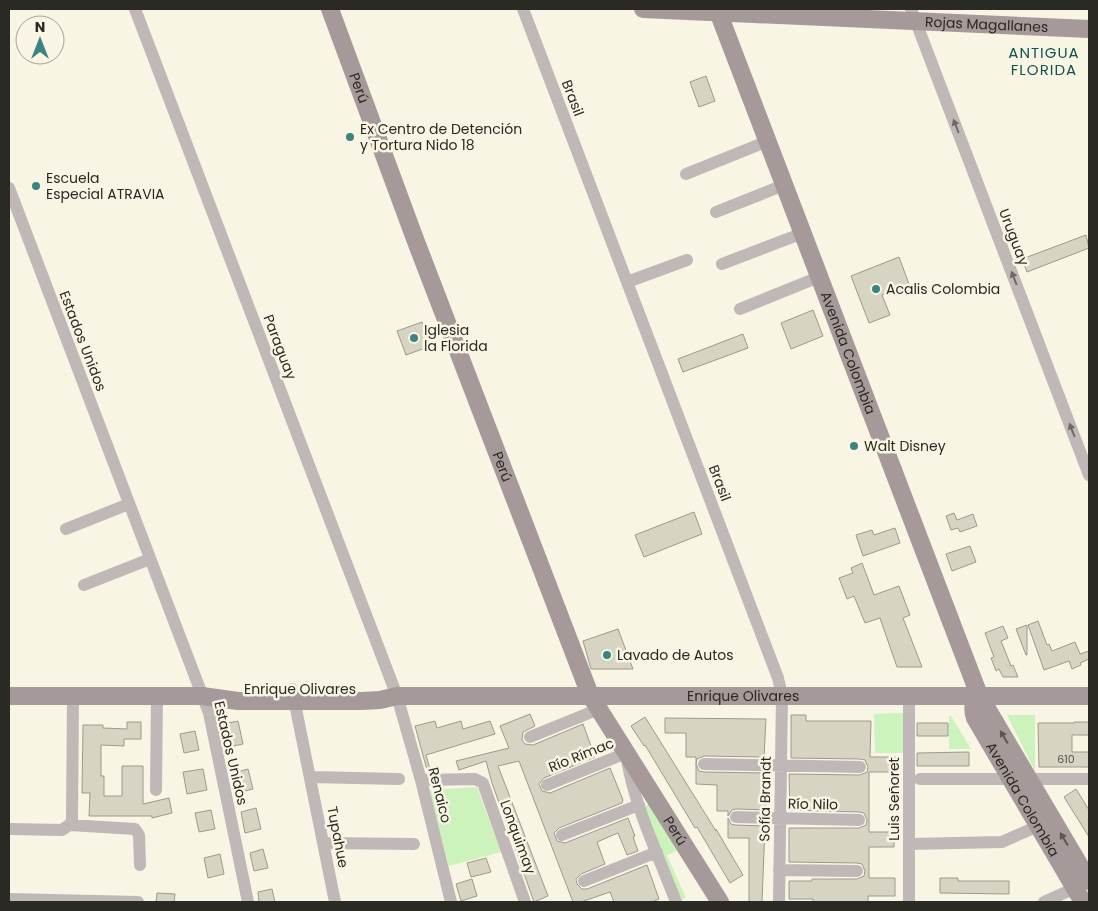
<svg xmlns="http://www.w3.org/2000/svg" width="1098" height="911" font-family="Poppins,sans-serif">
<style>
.green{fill:#ccf3bb}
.building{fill:#d7d4c4;stroke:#9e9a8b}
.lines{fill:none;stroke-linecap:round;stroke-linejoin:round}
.street{stroke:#c0b7b7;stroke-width:12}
.secondary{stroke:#a69999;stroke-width:18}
.oneway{fill:#6e6966}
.oneway2{fill:#5c5652}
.poi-dot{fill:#3c8481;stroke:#f8f5e4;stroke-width:2}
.labels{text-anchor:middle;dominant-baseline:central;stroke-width:5;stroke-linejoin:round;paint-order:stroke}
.number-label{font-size:11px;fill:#55544b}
.street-label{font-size:14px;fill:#2a2923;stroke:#f8f5e4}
.poi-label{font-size:14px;fill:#2a2923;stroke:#f8f5e4;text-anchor:start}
.neighbourhood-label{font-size:15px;letter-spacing:1px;fill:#165250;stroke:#f8f5e4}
</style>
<rect width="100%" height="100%" fill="#f8f5e4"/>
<!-- green -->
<path class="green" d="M 903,713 L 903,753 L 875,753 L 874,714 Z
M 1007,715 L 1035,715 L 1035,771 Z
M 949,716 L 951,716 L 971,749 L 949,749 Z
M 477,787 L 501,852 L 449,866 L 429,790 Z
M 647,805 L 650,805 L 677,851 L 667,855 L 686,898 L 679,901 L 645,806 Z"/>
<!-- building -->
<path class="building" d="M 706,76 L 715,101 L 699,107 L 690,82 Z
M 1086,235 L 1089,248 L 1027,272 L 1022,259 Z
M 899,257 L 909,284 L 882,295 L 890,315 L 869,323 L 851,276 Z
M 813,310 L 823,336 L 791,349 L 781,323 Z
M 422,322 L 431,346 L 406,355 L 397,331 Z
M 743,334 L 748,348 L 683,372 L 678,359 Z
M 694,512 L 702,534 L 644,557 L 635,535 Z
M 954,513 L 957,520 L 973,514 L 977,526 L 960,532 L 958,528 L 951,530 L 946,516 Z
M 895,528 L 900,543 L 863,556 L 856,535 L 872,530 L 874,535 Z
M 970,546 L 976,562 L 952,571 L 946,554 Z
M 862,563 L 874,595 L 899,586 L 910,615 L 903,618 L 922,667 L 897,667 L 880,618 L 865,623 L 854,596 L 847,599 L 839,578 L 853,573 L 851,568 Z
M 1038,621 L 1047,645 L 1049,644 L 1052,651 L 1075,642 L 1080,654 L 1089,651 L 1089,659 L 1080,663 L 1081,665 L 1072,669 L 1069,661 L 1044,670 L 1028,625 Z
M 1027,625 L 1027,655 L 1026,655 L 1016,629 Z
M 1003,626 L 1008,638 L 1001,641 L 1011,666 L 1013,665 L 1018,677 L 1003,677 L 999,669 L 996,671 L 991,658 L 994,657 L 985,633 Z
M 618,629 L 633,669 L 591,669 L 583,641 Z
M 530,714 L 535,726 L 523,732 L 522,740 L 525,744 L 533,745 L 583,724 L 595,757 L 544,778 L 539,784 L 542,791 L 550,793 L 610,768 L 623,800 L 622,803 L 559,828 L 554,833 L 557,841 L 565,843 L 628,818 L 635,836 L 633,837 L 638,851 L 627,855 L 618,833 L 597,842 L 605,864 L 581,874 L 576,879 L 577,884 L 582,889 L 587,889 L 647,865 L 659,899 L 652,902 L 614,902 L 610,892 L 581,902 L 573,902 L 519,761 L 498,766 L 548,896 L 534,902 L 492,783 L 486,761 L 459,770 L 456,761 L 509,748 L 500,726 Z
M 791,715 L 806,715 L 806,721 L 871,721 L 870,757 L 896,757 L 896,772 L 869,772 L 869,832 L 894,832 L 894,847 L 869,847 L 869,878 L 895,878 L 895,896 L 868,896 L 868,902 L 813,902 L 813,899 L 789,899 L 789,881 L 812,881 L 812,879 L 857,879 L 864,876 L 865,871 L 862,864 L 857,863 L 789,862 L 789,828 L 859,828 L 866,825 L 867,820 L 864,813 L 859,812 L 790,810 L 789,774 L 860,775 L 867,772 L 868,767 L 865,760 L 860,759 L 791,758 Z
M 645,717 L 716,831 L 716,829 L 743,875 L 730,883 L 697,827 L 695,828 L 645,745 L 644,746 L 631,726 Z
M 665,718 L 766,719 L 764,757 L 704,756 L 697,759 L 696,764 L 699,771 L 704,772 L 765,773 L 766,810 L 736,809 L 732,810 L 728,816 L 728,811 L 717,811 L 717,785 L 696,784 L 696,757 L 686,757 L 686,733 L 665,733 Z
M 238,721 L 243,744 L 228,747 L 223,724 Z
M 435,721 L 437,728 L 461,721 L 463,729 L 490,721 L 495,734 L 426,755 L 430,769 L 427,770 L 415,726 Z
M 127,722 L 141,722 L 141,739 L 124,739 L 124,746 L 101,745 L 101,776 L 104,776 L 104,796 L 122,796 L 122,766 L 143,766 L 143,804 L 169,798 L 172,813 L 152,818 L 152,816 L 89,816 L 90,793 L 82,793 L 83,725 L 103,725 L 103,728 L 127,729 Z
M 1074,722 L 1089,722 L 1089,735 L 1072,735 L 1072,752 L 1089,752 L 1089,767 L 1039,767 L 1038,723 L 1074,723 Z
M 917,723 L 948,723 L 948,736 L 917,736 Z
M 195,731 L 199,750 L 184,753 L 180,734 Z
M 969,752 L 969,766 L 917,766 L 917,753 Z
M 203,769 L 207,790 L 187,794 L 183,772 Z
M 248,769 L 253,789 L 237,793 L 233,773 Z
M 1076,789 L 1089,810 L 1089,837 L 1064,797 Z
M 256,808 L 261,829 L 245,833 L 241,812 Z
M 211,810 L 215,829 L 199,832 L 195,813 Z
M 728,818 L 731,824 L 735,825 L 765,826 L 762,902 L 749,902 L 749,838 L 728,838 Z
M 263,849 L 268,868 L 254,871 L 250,853 Z
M 220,854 L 224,874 L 208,878 L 204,858 Z
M 486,858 L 491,872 L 471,877 L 467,863 Z
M 940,878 L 958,878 L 958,881 L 1009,881 L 1009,894 L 940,893 Z
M 472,879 L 477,896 L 461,901 L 456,884 Z
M 272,889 L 275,902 L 259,902 L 258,892 Z
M 157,893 L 175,894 L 174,902 L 156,902 Z"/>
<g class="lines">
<!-- street -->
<path class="street" d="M 135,9 L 397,696 L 421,780 L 451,902
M 523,9 L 778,678 L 782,695 L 779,902
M 911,9 L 1089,475
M 686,174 L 768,141
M 9,188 L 209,713 L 248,902
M 716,212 L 784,185
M 722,264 L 803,233
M 627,282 L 687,260
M 740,309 L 819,277
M 66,529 L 129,504
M 84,585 L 150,559
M 292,689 L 335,902
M 909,695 L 909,902
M 530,737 L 599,709
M 704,764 L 860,767
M 311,777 L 399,779
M 920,779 L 1011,779
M 1029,779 L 1089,779
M 421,780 L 475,779 L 483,783 L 525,902
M 547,785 L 626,753 C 633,804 658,854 676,902
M 156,790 L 157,696
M 736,817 L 859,820
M 69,825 L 135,829 L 139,835 L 140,865
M 9,829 L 62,830 L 69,825 L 72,821 L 73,696
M 562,835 L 639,805
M 323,843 L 414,844
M 909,844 L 1002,842 L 1038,826
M 779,870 L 857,871
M 584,881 L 657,852
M 9,899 L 138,902
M 1044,902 L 1075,888"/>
<!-- secondary -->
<g class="secondary">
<path id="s1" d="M 330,9 L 415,239 L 590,695 L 720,902"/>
<path id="s2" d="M 643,9 L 1089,29"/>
<path id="s3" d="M 717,9 L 979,695 L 1089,881"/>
<path id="s4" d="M 979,695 C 972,702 972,709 975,718 L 1083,902"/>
<path id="s5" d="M 9,696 L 202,696 L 238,701 L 362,701 L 380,700 L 397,696 L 1089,696"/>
</g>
</g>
<!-- one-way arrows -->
<defs><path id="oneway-solid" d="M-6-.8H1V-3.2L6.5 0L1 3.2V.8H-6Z" transform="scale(1.25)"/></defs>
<g class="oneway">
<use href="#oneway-solid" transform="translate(956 126) rotate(-111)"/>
<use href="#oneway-solid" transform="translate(1014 278) rotate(-111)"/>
<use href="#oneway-solid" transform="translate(1072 430) rotate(-111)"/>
</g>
<g class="oneway2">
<use href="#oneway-solid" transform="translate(1004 737) rotate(-120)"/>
<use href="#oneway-solid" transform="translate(1064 839) rotate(-121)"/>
</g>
<!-- markers -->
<g class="poi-dot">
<circle cx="350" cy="137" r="5"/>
<circle cx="36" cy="186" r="5"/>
<circle cx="876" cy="289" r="5"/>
<circle cx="414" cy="338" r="5"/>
<circle cx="854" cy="446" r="5"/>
<circle cx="607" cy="655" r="5"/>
</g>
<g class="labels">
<!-- number labels -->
<g class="number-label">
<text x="1066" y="759">610</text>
</g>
<!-- street labels -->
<g class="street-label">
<text stroke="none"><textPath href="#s2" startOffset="344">Rojas Magallanes</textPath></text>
<text stroke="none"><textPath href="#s1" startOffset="84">Perú</textPath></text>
<text transform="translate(573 98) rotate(69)">Brasil</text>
<text transform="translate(1014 237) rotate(69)">Uruguay</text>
<text transform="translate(83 341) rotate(69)">Estados Unidos</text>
<text transform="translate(280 347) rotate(69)">Paraguay</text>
<text stroke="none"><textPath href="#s3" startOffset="368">Avenida Colombia</textPath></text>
<text stroke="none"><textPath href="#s1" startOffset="489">Perú</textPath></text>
<text transform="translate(720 483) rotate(69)">Brasil</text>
<text x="300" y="689">Enrique Olivares</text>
<text stroke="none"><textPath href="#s5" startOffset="735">Enrique Olivares</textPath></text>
<text transform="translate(231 753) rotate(77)">Estados Unidos</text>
<text transform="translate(581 755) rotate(-22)">Río Rímac</text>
<text transform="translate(440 795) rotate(76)">Renaico</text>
<text transform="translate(765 799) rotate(-89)">Sofía Brandt</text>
<text transform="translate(894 799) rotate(-90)">Luis Señoret</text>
<text stroke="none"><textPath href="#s4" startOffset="119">Avenida Colombia</textPath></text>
<text transform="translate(813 804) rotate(1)">Río Nilo</text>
<text stroke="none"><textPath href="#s1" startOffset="894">Perú</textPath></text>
<text transform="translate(338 837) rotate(79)">Tupahue</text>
<text transform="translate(518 837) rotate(70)">Lonquimay</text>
</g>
<!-- poi labels -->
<g class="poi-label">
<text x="360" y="129">Ex Centro de Detención<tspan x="360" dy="16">y Tortura Nido 18</tspan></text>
<text x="46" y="178">Escuela<tspan x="46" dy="16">Especial ATRAVIA</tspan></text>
<text x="886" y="289">Acalis Colombia</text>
<text x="424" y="330">Iglesia<tspan x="424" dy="16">la Florida</tspan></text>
<text x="864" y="446">Walt Disney</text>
<text x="617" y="655">Lavado de Autos</text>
</g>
<!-- neighbourhood labels -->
<g class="neighbourhood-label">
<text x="1044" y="52">ANTIGUA<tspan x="1044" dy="17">FLORIDA</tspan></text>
</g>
</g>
<!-- border -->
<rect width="1098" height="911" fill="none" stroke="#2a2923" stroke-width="20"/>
<!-- north arrow -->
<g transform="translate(40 40)"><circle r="24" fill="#f8f5e4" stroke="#a6a397"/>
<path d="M0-4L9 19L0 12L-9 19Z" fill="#3c8481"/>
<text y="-8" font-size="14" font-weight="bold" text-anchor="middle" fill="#2a2923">N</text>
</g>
</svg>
